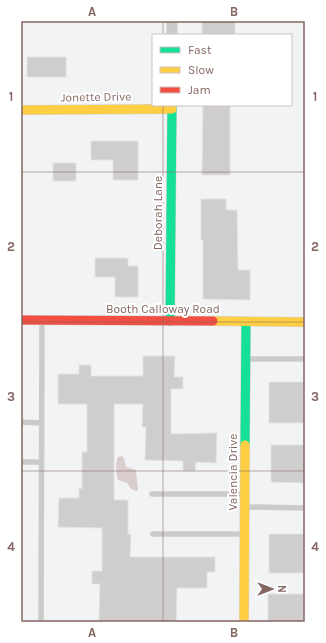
<svg xmlns="http://www.w3.org/2000/svg" width="326" height="643" font-family="Karla,sans-serif">
<style>
.water{fill:#d9cdce}
.building{fill:#cfcdce;stroke:#e2e2e4}
.lines{fill:none;stroke-linecap:round;stroke-linejoin:round}
.fast-casing{stroke:#d1cfd0;stroke-width:10}
.slow-casing{stroke:#d1cfd0;stroke-width:10}
.jam-casing{stroke:#d1cfd0;stroke-width:10}
.lane{stroke:#cdcaca;stroke-width:5.5}
.street{stroke:#cdcaca;stroke-width:11}
.fast{stroke:#16e098;stroke-width:9}
.slow{stroke:#ffcf43;stroke-width:9}
.jam{stroke:#f24e42;stroke-width:9}
.grid{fill:none;stroke:#856762;stroke-width:1;stroke-opacity:0.55}
.labels{text-anchor:middle;dominant-baseline:central;stroke-width:4;stroke-linejoin:round;paint-order:stroke}
.street-label{font-size:12px;fill:#856762;stroke:#fff}
.neatline{fill:none;stroke:#856762;stroke-width:1.5}
.grid-label{font-size:13px;text-anchor:middle;font-weight:bold;fill:#856762}
</style>
<rect width="100%" height="100%" fill="#f2f3f5"/>
<!-- water -->
<path class="water" d="M 122,456 L 124,458 L 126,467 L 136,470 L 138,491 C 132,491 130,488 127,483 L 118,480 C 116,472 115,465 118,457 Z"/>
<!-- building -->
<path class="building" d="M 202,21 L 235,21 L 235,35 L 202,35 Z
M 27,57 L 66,57 L 66,77 L 27,77 Z
M 203,105 L 230,105 L 230,175 L 202,175 Z
M 91,141 L 138,141 L 138,180 L 113,180 L 113,160 L 91,160 Z
M 53,163 L 76,163 L 76,181 L 53,181 Z
M 201,199 L 226,199 L 226,210 L 237,210 L 238,270 L 250,270 L 250,300 L 203,299 L 203,240 L 201,240 Z
M 95,258 L 128,258 L 128,266 L 138,266 L 138,297 L 115,297 L 115,277 L 95,277 Z
M 143,356 L 175,356 L 174,377 L 183,377 L 183,389 L 171,389 L 171,434 L 217,433 L 216,463 L 196,462 L 195,471 L 183,471 L 183,461 L 145,460 L 146,427 L 142,427 L 143,404 L 114,404 L 114,500 L 128,500 L 128,534 L 131,534 L 130,557 L 215,557 L 215,572 L 207,572 L 207,588 L 177,588 L 176,622 L 99,622 L 100,584 L 92,584 L 92,571 L 102,571 L 102,528 L 58,527 L 59,498 L 79,498 L 79,488 L 82,489 L 82,452 L 87,452 L 87,404 L 58,404 L 58,374 L 79,374 L 79,365 L 91,365 L 91,376 L 143,376 Z
M 269,382 L 305,382 L 305,423 L 269,423 Z
M 271,445 L 305,445 L 305,483 L 271,482 Z
M 269,534 L 305,534 L 305,573 L 269,573 Z
M 268,594 L 305,594 L 305,622 L 268,622 Z"/>
<g class="lines">
<defs>
<path id="fast" d="M 170,321 L 172,105
M 245,445 L 246,322"/>
<path id="slow" d="M 21,110 L 172,109
M 213,321 L 305,322
M 244,622 L 245,445"/>
<path id="jam" d="M 21,320 L 213,321"/>
</defs>
<!-- fast casing -->
<use href="#fast" class="fast-casing"/>
<!-- slow casing -->
<use href="#slow" class="slow-casing"/>
<!-- jam casing -->
<use href="#jam" class="jam-casing"/>
<!-- lane -->
<path class="lane" d="M 247,359 L 305,359
M 21,422 L 41,423
M 21,462 L 41,462
M 152,494 L 244,494
M 247,507 L 305,508
M 153,534 L 244,534
M 41,622 L 42,321"/>
<!-- street -->
<path class="street" d="M 172,35 L 172,21"/>
<!-- fast -->
<use href="#fast" class="fast"/>
<!-- slow -->
<use href="#slow" class="slow"/>
<!-- jam -->
<use href="#jam" class="jam"/>
</g>
<!-- grid -->
<path class="grid" d="M 163,21 L 163,35M 163,105 L 163,622M 21,172 L 305,172M 21,322 L 305,322M 21,471 L 305,471"/>
<g class="labels">
<!-- street labels -->
<g class="street-label">
<text transform="translate(96 97) rotate(-1)">Jonette Drive</text>
<text transform="translate(158 213) rotate(-90)">Deborah Lane</text>
<text x="163" y="309">Booth Calloway Road</text>
<text transform="translate(233 472) rotate(-90)">Valencia Drive</text>
</g>
</g>
<!-- border -->
<rect width="326" height="643" fill="none" stroke="#ffffff" stroke-width="44"/>
<!-- legend -->
<rect x="152" y="34" width="140" height="72" fill="#ffffff" stroke="#cec2c0"/>
<rect x="160" y="47" width="20" height="6" fill="#16e098" stroke="#cec2c0"/>
<text x="188" y="54" font-size="12" fill="#856762">Fast</text>
<rect x="160" y="67" width="20" height="6" fill="#ffcf43" stroke="#cec2c0"/>
<text x="188" y="74" font-size="12" fill="#856762">Slow</text>
<rect x="160" y="87" width="20" height="6" fill="#f24e42" stroke="#cec2c0"/>
<text x="188" y="94" font-size="12" fill="#856762">Jam</text>
<!-- north arrow -->
<g transform="translate(272 589) rotate(90)" stroke="#ffffff" stroke-width="3" paint-order="stroke">
<path d="M0-3L7 15L0 10L-7 15Z" fill="#856762"/>
<text y="-6" font-size="11" font-weight="bold" text-anchor="middle" fill="#856762">N</text>
</g>
<rect x="22" y="22" width="282" height="599" class="neatline"/>
<g class="grid-label">
<text x="92" y="16">A</text>
<text x="234" y="16">B</text>
<text x="11" y="101">1</text>
<text x="315" y="101">1</text>
<text x="11" y="251">2</text>
<text x="315" y="251">2</text>
<text x="11" y="401">3</text>
<text x="315" y="401">3</text>
<text x="11" y="551">4</text>
<text x="315" y="551">4</text>
<text x="92" y="637">A</text>
<text x="234" y="637">B</text>
</g>
</svg>
